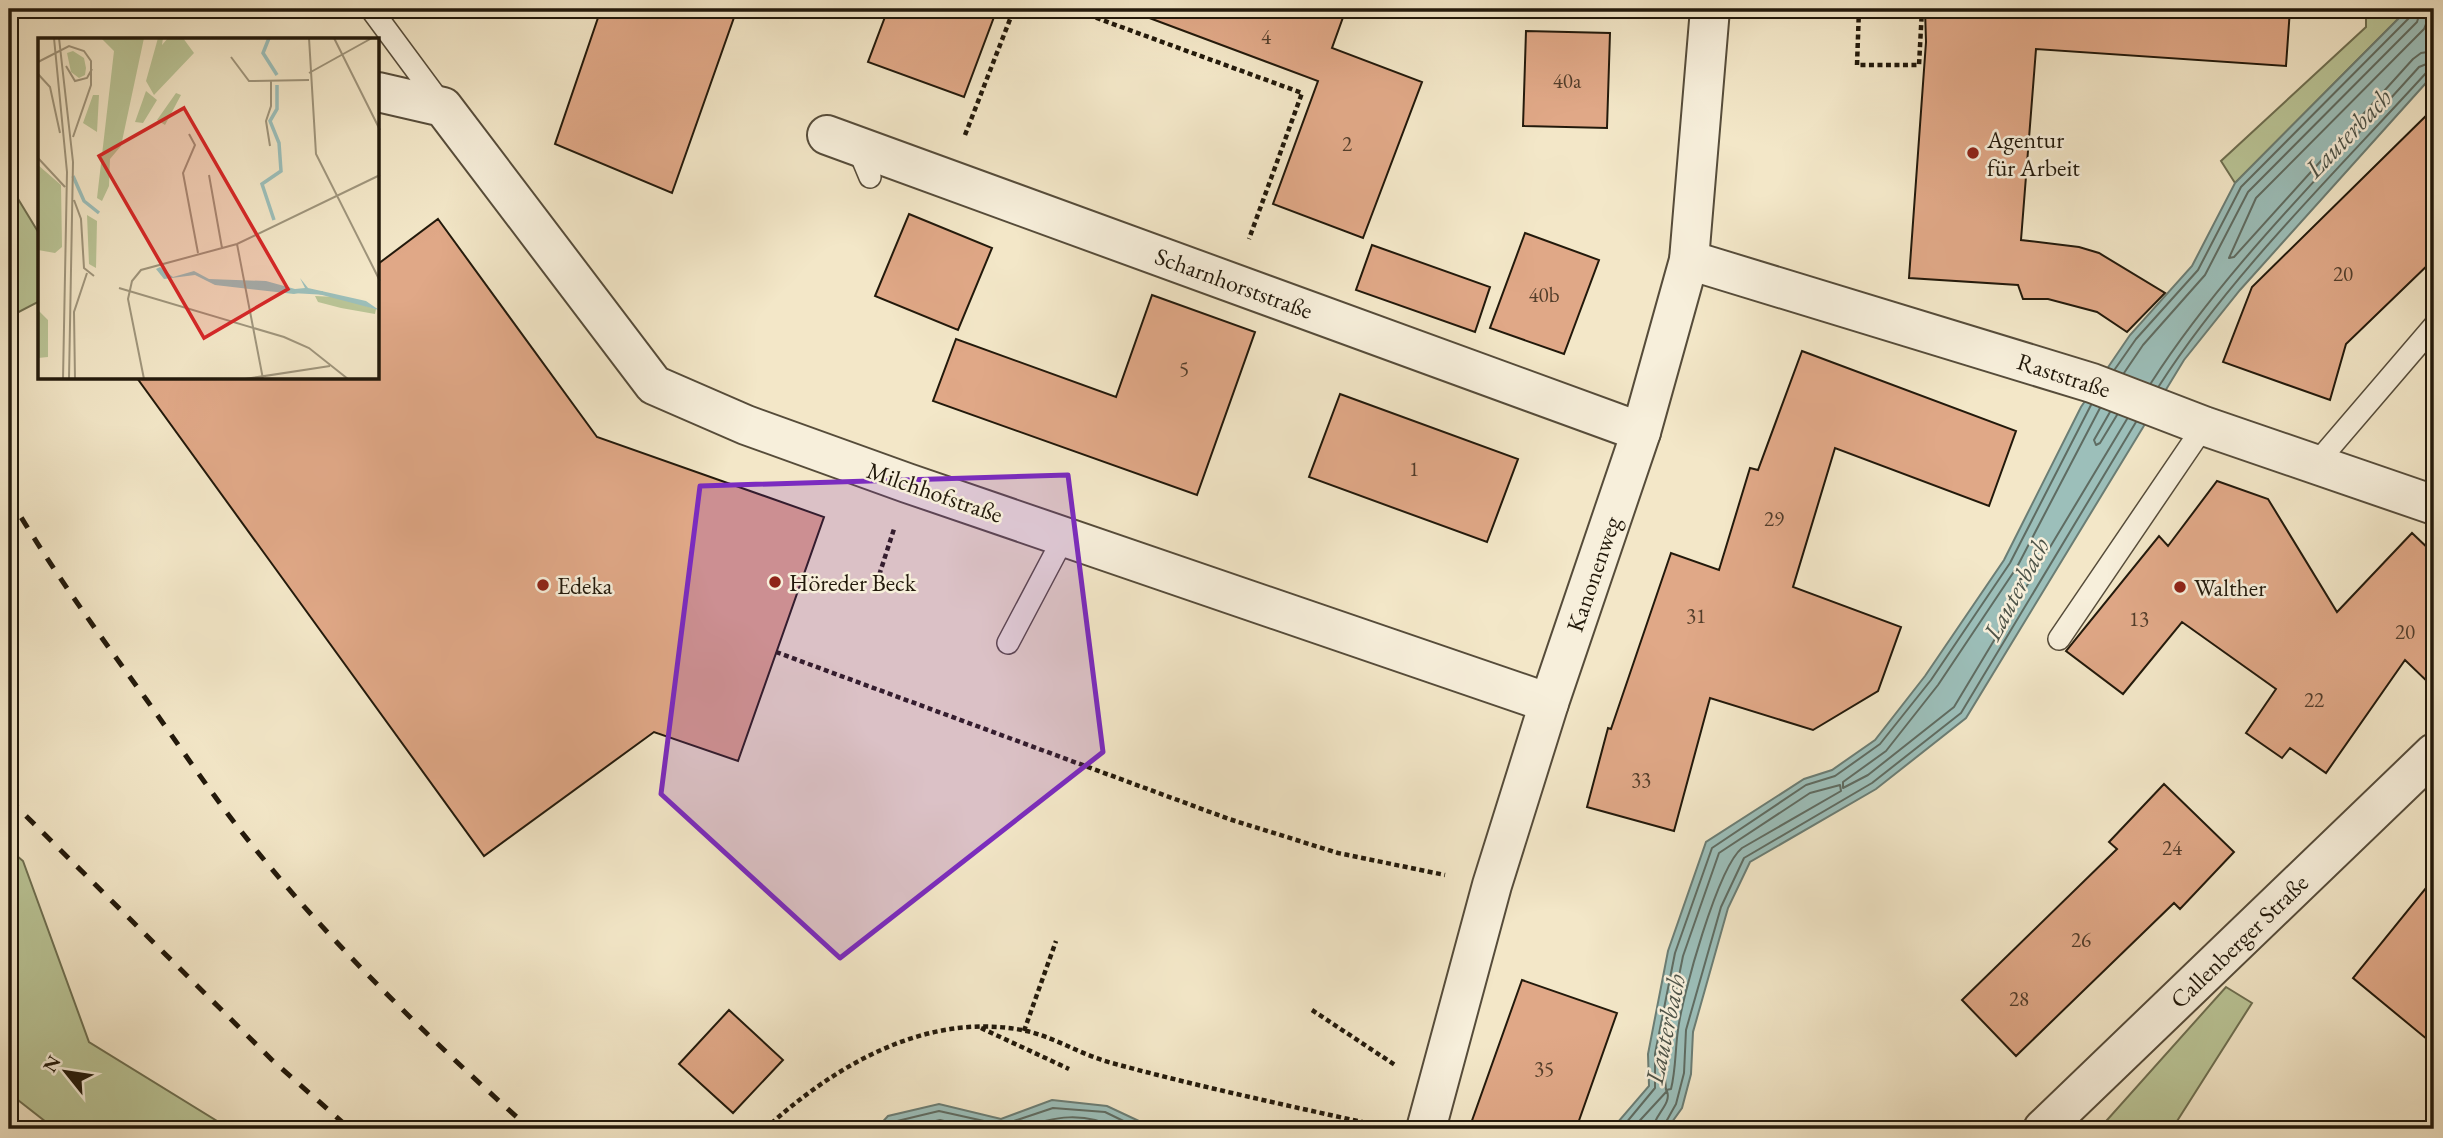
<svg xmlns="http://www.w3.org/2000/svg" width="2443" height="1138" font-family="'EB Garamond',serif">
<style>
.green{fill:#bac597;stroke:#6e6f51;stroke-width:2}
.water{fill:#9cbfba;stroke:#6b7d74;stroke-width:2}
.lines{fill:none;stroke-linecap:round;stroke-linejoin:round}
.shore{stroke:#5f6c62;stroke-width:2}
.building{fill:#e0a887;stroke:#22190b;stroke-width:2}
.service-casing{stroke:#564c3a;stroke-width:24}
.minor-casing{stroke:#564c3a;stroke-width:42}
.tertiary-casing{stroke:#564c3a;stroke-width:42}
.path{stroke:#22190b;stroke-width:4.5;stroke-dasharray:5 3.5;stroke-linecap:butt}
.service{stroke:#f7efdb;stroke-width:21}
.minor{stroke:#f7efdb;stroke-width:38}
.tertiary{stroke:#f7efdb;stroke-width:38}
.rail{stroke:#22190b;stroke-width:5;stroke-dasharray:12 12;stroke-linecap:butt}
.marked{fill:#7b2cbf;fill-opacity:0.2;stroke:#7b2cbf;stroke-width:5;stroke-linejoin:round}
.poi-dot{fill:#8f2418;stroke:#f7efdb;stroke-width:2.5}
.labels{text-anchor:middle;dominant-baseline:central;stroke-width:5;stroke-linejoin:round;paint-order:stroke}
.number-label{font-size:21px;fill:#523d2a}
.poi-label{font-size:24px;fill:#22190b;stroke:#f7efdb;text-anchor:start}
.street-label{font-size:24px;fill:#22190b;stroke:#f7efdb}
.water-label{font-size:26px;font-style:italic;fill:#4d5348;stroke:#f7efdb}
.inset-river{fill:none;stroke:#9cbfba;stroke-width:3.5}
.inset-road{fill:none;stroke:#9f957c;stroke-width:2}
.view{fill:#d62828;fill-opacity:0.15;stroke:#d62828;stroke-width:3.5}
.inset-edge{fill:none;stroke:#22190b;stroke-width:3.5}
</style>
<rect width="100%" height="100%" fill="#f3e7c8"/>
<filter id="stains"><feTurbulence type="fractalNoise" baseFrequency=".00286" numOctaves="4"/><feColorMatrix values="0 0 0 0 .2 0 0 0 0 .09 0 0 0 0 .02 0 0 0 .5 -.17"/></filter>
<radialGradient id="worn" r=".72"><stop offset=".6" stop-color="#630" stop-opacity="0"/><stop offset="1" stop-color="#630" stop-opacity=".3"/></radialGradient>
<!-- green -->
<path class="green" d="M 2366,9 L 2408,9 L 2235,183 L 2221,161 L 2366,27 Z
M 9,184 L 40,235 L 40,301 L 9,317 Z
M 9,849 L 23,861 L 89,1042 L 230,1129 L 55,1129 L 9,1093 Z
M 2226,987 L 2252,1003 L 2172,1129 L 2099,1129 Z"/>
<!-- water -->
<path class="water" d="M 2408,9 L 2434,9 L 2434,74 L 2240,290 L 2184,360 L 1966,718 L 1876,789 L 1750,862 L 1728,908 L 1693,1032 L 1691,1074 L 1682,1108 L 1667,1129 L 1612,1129 L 1649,1086 L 1648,1054 L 1668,951 L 1706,842 L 1804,779 L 1832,770 L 1875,740 L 1925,676 L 2004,560 L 2081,407 L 2130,335 L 2192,266 L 2235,183 Z
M 1052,1100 L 1107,1106 L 1156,1129 L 876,1129 L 888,1116 L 939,1104 L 1001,1119 Z"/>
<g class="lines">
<!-- shore -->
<path class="shore" d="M 2432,9 L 2424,29 L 2256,198 L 2229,258 L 2234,257 L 2413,59 L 2421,53 L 2434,51
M 2115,369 L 2136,339 L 2198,270 L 2241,187 L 2410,17 L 2412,9
M 2124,373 L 2143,345 L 2205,275 L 2248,192 L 2417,22 L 2421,9
M 2151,383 C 2225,268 2328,169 2419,67 L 2434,61
M 2159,386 C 2231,274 2336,172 2426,73 L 2434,70
M 2100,408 L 2017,567 L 1938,685 L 1886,751 L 1843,782 L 1843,788 L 1868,775 L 1954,707 L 2127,419
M 2110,412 L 2094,440 L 2096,445 L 2100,443 L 2117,415
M 1840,785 L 1841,791 L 1742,848 C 1718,867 1682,996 1678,1030 C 1675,1050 1676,1069 1671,1089 L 1666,1090 L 1663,1055 L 1683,956 L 1719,853 L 1810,793 Z
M 885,1129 L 893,1122 L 939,1111 L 1002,1125 L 1053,1108 L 1105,1112 L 1140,1129
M 901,1129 L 940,1120 L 978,1129
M 1018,1129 C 1055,1116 1083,1111 1120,1129
M 1621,1129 L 1655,1088 L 1655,1054 L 1675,953 L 1712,848 L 1806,785 L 1835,776 L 1880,744 L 1931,680 L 2010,563 L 2091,405
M 1632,1129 L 1667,1091 C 1672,1104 1654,1115 1653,1129
M 1662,1129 L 1676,1104 L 1684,1073 L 1686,1030 L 1721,907 L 1744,858 L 1872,783 L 1961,713 L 2136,422"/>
</g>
<!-- building -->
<path class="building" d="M 601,9 L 737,9 L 672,193 L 555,144 Z
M 888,9 L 997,9 L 964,97 L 868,62 Z
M 1136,9 L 1346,9 L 1332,48 L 1422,82 L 1363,238 L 1273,204 L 1318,81 L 1136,13 Z
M 1925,9 L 2290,9 L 2286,66 L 2036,49 L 2021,240 L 2079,247 L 2099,253 L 2165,293 L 2127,332 L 2097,312 L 2048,299 L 2023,299 L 2018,285 L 1909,278 L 1926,42 Z
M 1526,31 L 1610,33 L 1607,128 L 1523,126 Z
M 2434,108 L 2434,259 L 2346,344 L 2330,400 L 2223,362 L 2252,287 Z
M 909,214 L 992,248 L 958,330 L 875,296 Z
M 438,219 L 597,437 L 824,517 L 738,761 L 654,732 L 484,856 L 137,378 L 378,378 L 378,264 Z
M 1525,233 L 1599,260 L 1564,354 L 1490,328 Z
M 1372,245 L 1490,287 L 1475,332 L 1356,290 Z
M 1152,295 L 1255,332 L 1197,495 L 933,401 L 956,339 L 1116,397 Z
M 1802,351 L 2016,431 L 1989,506 L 1835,448 L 1793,587 L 1901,627 L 1878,691 L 1813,730 L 1710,698 L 1674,831 L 1587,807 L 1608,728 L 1611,729 L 1671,553 L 1719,570 L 1750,468 L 1758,470 Z
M 1340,394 L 1518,459 L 1487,542 L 1309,477 Z
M 2217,481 L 2268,499 L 2337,612 L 2412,533 L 2434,554 L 2434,688 L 2405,660 L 2326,773 L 2290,748 L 2282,758 L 2246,733 L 2276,689 L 2182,622 L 2123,694 L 2066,651 L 2159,536 L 2168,546 Z
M 2164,784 L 2234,852 L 2180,909 L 2174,903 L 2016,1056 L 1962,1000 L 2117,849 L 2109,842 Z
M 2434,878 L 2434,1045 L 2353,978 Z
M 1522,980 L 1617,1013 L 1576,1129 L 1469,1129 Z
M 729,1010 L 783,1060 L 733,1113 L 679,1064 Z"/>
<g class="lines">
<defs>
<path id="service" d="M 371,9 L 442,105
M 857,146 L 870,177
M 2314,466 L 2434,326
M 2059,639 L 2204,426
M 1008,643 L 1064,537"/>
<path id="minor" d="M 378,92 L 443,107 L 654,385 L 746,425 L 907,483 L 1549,703
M 827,135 L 1641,432
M 1689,260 L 2092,383 L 2204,426 L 2434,505
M 2043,1129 L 2434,753"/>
<path id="tertiary" d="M 1426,1129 L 1492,885 L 1549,703 L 1641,432 L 1689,260 L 1710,9"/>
</defs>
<!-- service casing -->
<use href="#service" class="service-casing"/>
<!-- minor casing -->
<use href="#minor" class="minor-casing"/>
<!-- tertiary casing -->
<use href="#tertiary" class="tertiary-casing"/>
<!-- path -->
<path class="path" d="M 1072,9 L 1302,93 L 1249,239
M 1859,9 L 1857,65 L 1919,65 L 1922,9
M 965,135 L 1014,9
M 874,591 L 894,529
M 776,652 L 1229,819 L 1338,853 L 1445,875
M 1312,1010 L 1395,1065
M 981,1028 L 1069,1069
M 1024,1031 L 1056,941
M 765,1129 C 834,1066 925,1012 1022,1030 C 1053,1036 1081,1055 1112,1063 C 1200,1087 1290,1106 1380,1126"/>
<!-- service -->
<use href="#service" class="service"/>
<!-- minor -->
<use href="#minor" class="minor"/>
<!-- tertiary -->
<use href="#tertiary" class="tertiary"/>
<!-- rail -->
<path class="rail" d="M 9,497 C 50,567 98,633 146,699 C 181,748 214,798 252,845 C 335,948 432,1041 530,1129
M 9,799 L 272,1060 L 350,1129"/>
</g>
<!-- marked area -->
<path class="marked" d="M 1068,475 L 1103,752 L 840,958 L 661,794 L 700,486 Z"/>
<!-- markers -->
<g class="poi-dot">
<circle cx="1973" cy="153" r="7"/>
<circle cx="775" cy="582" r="7"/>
<circle cx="543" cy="585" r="7"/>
<circle cx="2180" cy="587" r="7"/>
</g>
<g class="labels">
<!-- number labels -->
<g class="number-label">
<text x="1266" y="36">4</text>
<text x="1567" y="80">40a</text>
<text x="1347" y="143">2</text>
<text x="2343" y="273">20</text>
<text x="1544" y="294">40b</text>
<text x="1184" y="368">5</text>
<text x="1414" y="468">1</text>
<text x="1774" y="518">29</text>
<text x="1696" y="615">31</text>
<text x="2139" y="618">13</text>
<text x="2405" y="631">20</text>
<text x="2314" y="699">22</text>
<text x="1641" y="779">33</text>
<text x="2172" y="847">24</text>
<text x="2081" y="939">26</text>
<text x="2019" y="998">28</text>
<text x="1544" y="1068">35</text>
</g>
<!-- poi labels -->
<g class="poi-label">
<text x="1987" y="139">Agentur<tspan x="1987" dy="28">für Arbeit</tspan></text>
<text x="789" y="582">Höreder Beck</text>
<text x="557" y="585">Edeka</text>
<text x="2194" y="587">Walther</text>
</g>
<!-- street labels -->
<g class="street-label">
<text transform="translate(1234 283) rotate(20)">Scharnhorststraße</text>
<text transform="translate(2064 375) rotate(18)">Raststraße</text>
<text transform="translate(935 492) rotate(19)">Milchhofstraße</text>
<text transform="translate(1593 574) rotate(-71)">Kanonenweg</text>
<text transform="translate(2239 941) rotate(-44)">Callenberger Straße</text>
</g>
<!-- water labels -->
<g class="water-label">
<text transform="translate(2348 133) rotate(-46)">Lauterbach</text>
<text transform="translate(2016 589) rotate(-62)">Lauterbach</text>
<text transform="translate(1665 1029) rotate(-78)">Lauterbach</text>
</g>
</g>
<!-- overview -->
<g transform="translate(38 38)">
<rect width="341" height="341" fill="#f3e7c8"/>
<path d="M 63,0 L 106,0 L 83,108 L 72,121 L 71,148 L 64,163 L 59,160 L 76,13 ZM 120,0 L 125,0 L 124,7 L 130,0 L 145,0 L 156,15 L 116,57 L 108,43 ZM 35,13 L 46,20 L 48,30 L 47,37 L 41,40 L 33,34 L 29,15 ZM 108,53 L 119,62 L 105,85 L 97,84 ZM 138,55 L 143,57 L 127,87 L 119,82 ZM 55,57 L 61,57 L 59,94 L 45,85 ZM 0,127 L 23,147 L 24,209 L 17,215 L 0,212 ZM 49,177 L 59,183 L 58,230 L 51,226 ZM 277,258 L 298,259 L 338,271 L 337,276 L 303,270 L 280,264 ZM 0,272 L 10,282 L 10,319 L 0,320 Z" fill="#bac597"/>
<path d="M 122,229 L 135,239 L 156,233 L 171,241 L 228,243 L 257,251 L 267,250 L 262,240 L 270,250 L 328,263 L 341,272 L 269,253 L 256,256 L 177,247 L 157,237 L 126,241 L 118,231 Z" fill="#9cbfba"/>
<path class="inset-river" d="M 231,0 L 225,15 L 239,37M 35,138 L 46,163 L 61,175M 236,182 L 224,146 L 243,133 L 241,105 L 232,83 L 239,71 L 239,47M 249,253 L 285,255"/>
<path class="inset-road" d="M 16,0 L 29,134 L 25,341M 21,0 L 35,124 L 31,341M 271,0 L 278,116 L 342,243M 296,0 L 342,92M 193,19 L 211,43 L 271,42M 0,24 L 31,8 L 46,13 L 53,23 L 53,47 L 35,99M 28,28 L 37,43 L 49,40 L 54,31M 271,35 L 334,0M 0,36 L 12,49 L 22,95M 151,96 L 157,107 L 145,135 L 160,215M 232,108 L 228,83 L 233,68 L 233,42M 0,120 L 27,149M 171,137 L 184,210M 36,162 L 43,181 L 46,230 L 56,238M 199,206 L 225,341M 81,250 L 246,299 L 271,310 L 310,341M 37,341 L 36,274 L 49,235M 106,341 L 90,261 L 94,243 L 103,232 L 199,206 L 342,137M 207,341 L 292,328"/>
<path class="view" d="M 146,70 L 250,251 L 166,300 L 61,118 Z"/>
<rect width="341" height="341" class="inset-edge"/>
</g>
<!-- margin -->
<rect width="2443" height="1138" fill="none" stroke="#f3e7c8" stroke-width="35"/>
<rect x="10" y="10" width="2422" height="1117" fill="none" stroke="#22190b" stroke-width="3.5"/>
<rect x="18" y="18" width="2408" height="1103" fill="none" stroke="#22190b" stroke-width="2"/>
<!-- north arrow -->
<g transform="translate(66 1072) rotate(300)" stroke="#f7efdb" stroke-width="5" paint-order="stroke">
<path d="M0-5L12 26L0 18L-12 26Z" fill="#22190b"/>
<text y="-10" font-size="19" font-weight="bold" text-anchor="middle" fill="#22190b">N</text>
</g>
<rect width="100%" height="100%" filter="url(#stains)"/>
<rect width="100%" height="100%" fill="url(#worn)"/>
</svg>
